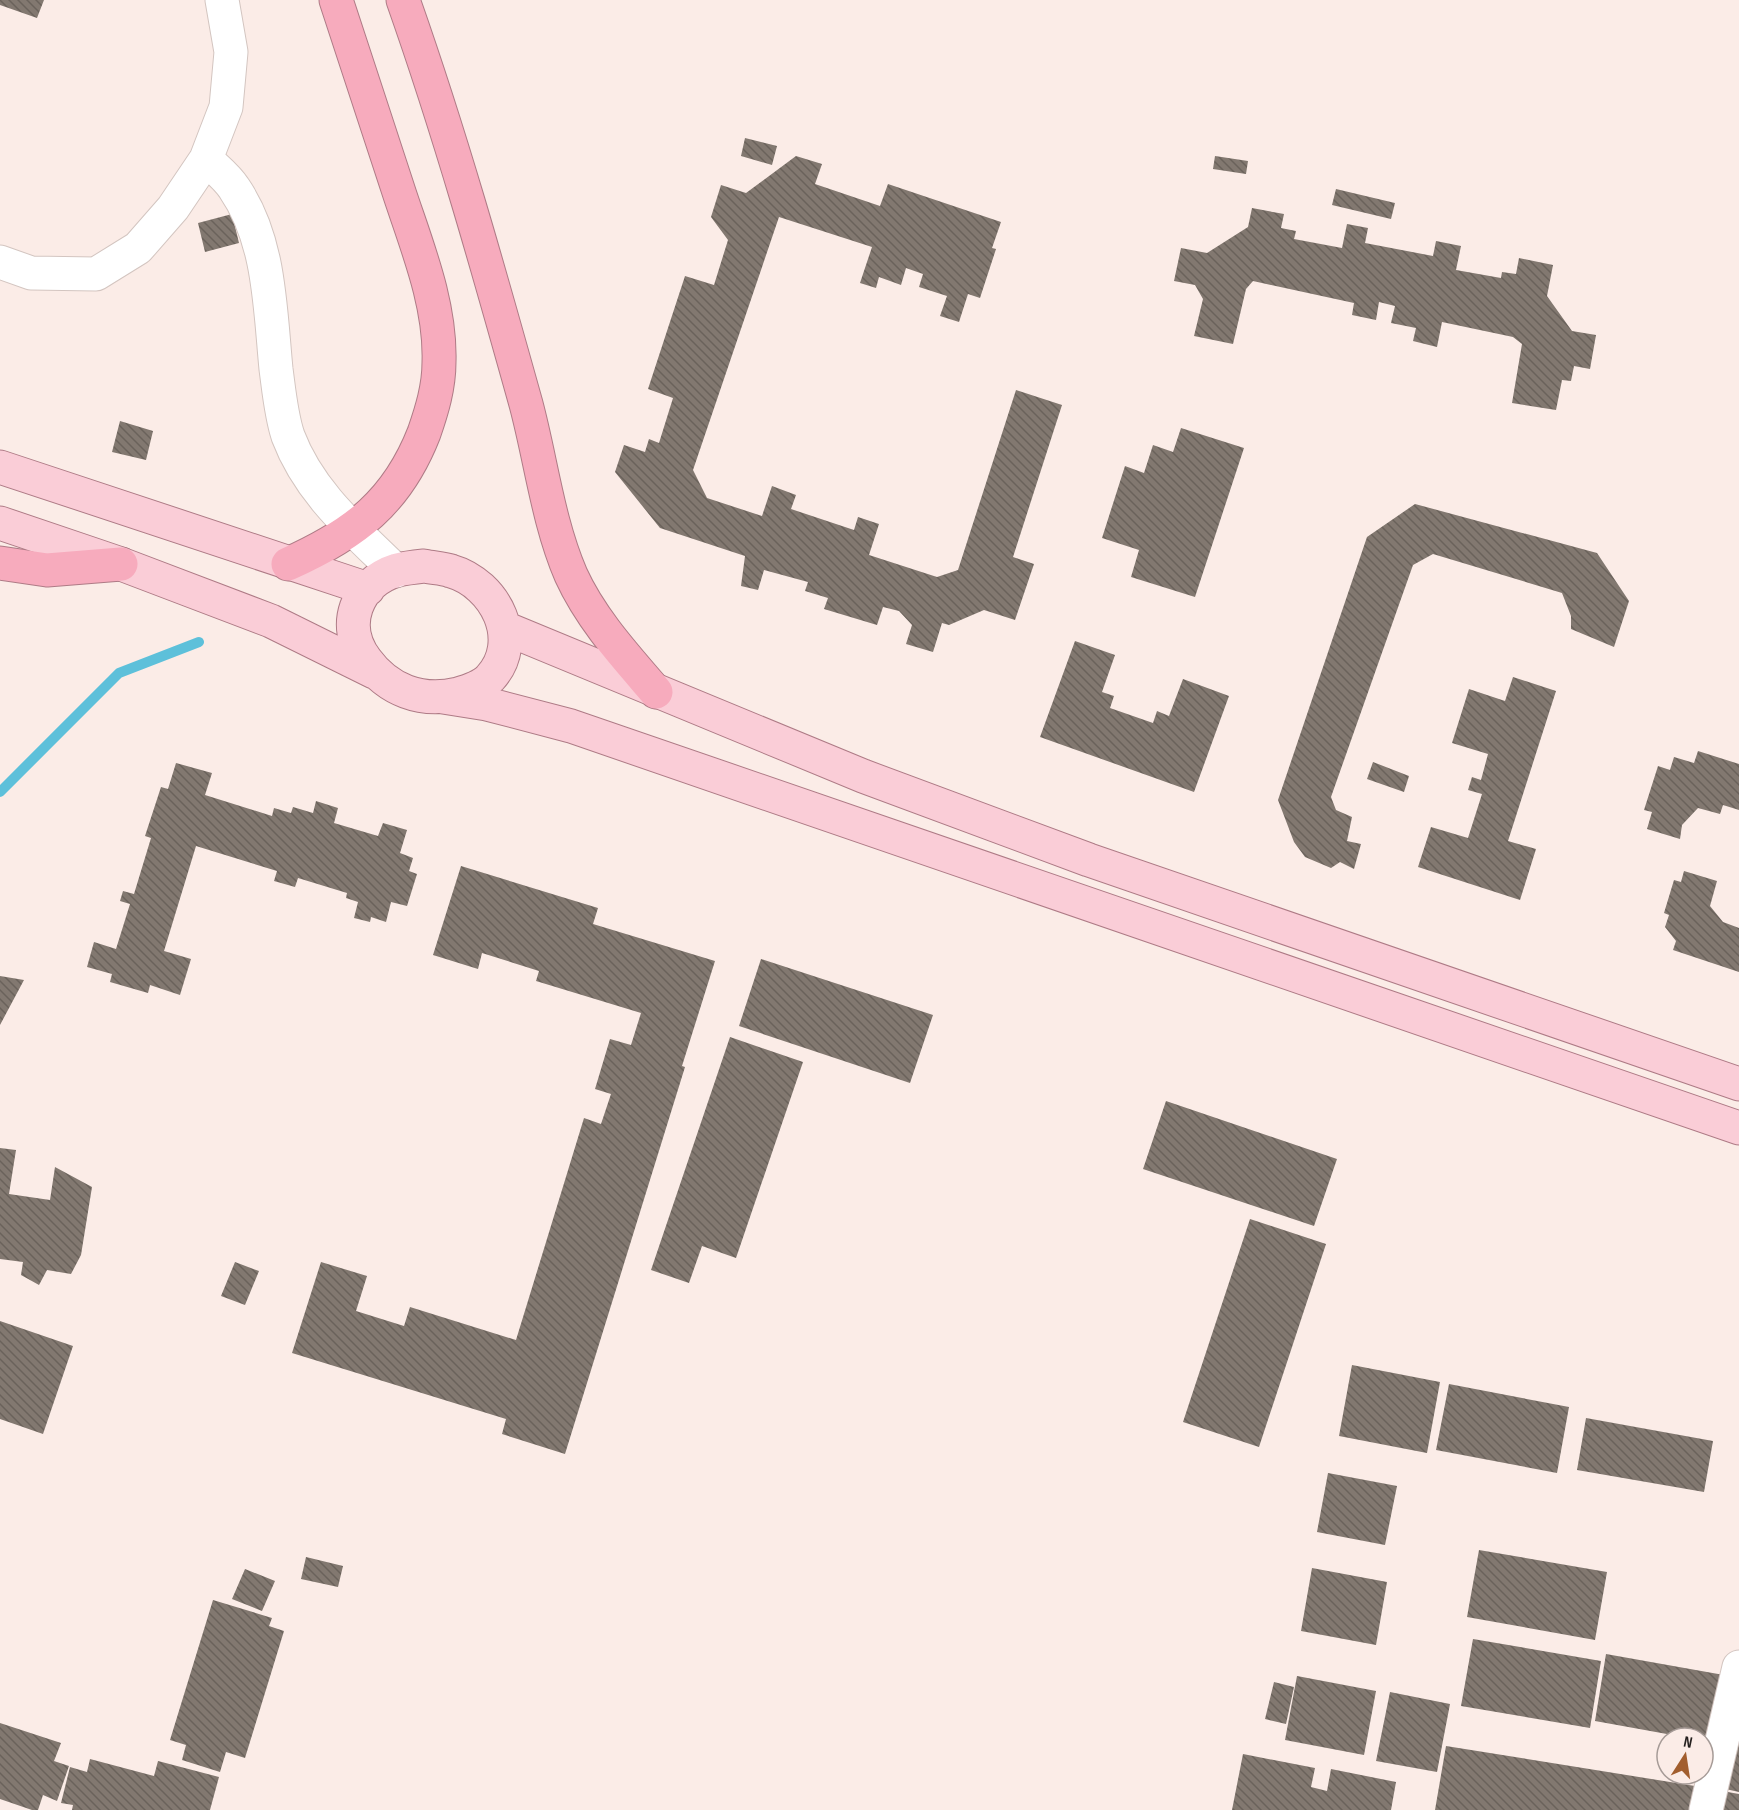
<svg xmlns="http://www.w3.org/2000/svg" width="1739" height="1810" font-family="'Sofia Sans Condensed',sans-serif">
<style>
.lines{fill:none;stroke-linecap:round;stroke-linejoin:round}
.stream{stroke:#5dc0da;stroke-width:10}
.building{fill:url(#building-back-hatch)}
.minor-casing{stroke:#d3c5c0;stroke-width:35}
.major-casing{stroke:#ae7b86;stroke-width:35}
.highway-casing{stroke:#ae7b86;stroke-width:35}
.minor{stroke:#fff;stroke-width:33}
.major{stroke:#facdd7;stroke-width:33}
.highway{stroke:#f7abbd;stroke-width:33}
</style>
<defs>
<pattern id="building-back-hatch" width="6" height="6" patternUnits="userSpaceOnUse" patternTransform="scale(1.5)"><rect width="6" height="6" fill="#827870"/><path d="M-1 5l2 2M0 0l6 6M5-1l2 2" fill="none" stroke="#6a625b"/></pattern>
</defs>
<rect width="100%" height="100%" fill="#fbece7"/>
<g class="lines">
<!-- stream -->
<path class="stream" d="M 0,792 L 119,673 L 199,642"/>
</g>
<!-- building -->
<path class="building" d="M 0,0 L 44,0 L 37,18 L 0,5 Z
M 745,138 L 777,146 L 772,165 L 741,156 Z
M 796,156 L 822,164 L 815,184 L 880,206 L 888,184 L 1001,222 L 992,248 L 996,249 L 980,298 L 968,294 L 959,322 L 940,316 L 947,296 L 919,287 L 923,274 L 906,268 L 901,285 L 879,277 L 876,288 L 860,283 L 872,247 L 779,217 L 693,470 L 707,498 L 762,516 L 772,486 L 796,495 L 791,509 L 854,530 L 858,517 L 879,524 L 869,555 L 937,577 L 958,570 L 1016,390 L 1062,405 L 1013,557 L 1034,564 L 1015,620 L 984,610 L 949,625 L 942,623 L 933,652 L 906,644 L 912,625 L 899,611 L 883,607 L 877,625 L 824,609 L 828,598 L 805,591 L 808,582 L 764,570 L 758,590 L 741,586 L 745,556 L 660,528 L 615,472 L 624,445 L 645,452 L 649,439 L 659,443 L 673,398 L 648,389 L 685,276 L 714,285 L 728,240 L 711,217 L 721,185 L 746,193 Z
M 1215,156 L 1248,161 L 1246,174 L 1213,169 Z
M 1336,189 L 1395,203 L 1391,219 L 1332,205 Z
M 1252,208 L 1284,214 L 1281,228 L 1296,231 L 1294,239 L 1342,248 L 1347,224 L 1368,228 L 1365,243 L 1433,256 L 1436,241 L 1461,246 L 1456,270 L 1501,278 L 1502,272 L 1516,274 L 1519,258 L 1553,265 L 1547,296 L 1572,331 L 1596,335 L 1590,369 L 1574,366 L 1571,381 L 1562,380 L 1556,410 L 1512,403 L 1522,344 L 1513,337 L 1442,322 L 1437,347 L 1413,341 L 1416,328 L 1391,323 L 1395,306 L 1379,302 L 1376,320 L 1352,315 L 1354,303 L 1253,281 L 1246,289 L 1233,344 L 1194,336 L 1203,299 L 1195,285 L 1174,281 L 1181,248 L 1207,253 L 1248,227 Z
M 232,214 L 239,243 L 205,252 L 198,223 Z
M 120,421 L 153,431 L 146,460 L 112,452 Z
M 1181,428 L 1244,448 L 1195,597 L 1131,577 L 1139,550 L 1102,538 L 1125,466 L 1144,473 L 1153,445 L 1173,452 Z
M 1415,504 L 1597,553 L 1629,601 L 1614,647 L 1571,629 L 1571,616 L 1562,593 L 1433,554 L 1413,565 L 1331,797 L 1336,810 L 1352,817 L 1347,841 L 1361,844 L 1354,869 L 1340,862 L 1331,868 L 1305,857 L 1294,842 L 1278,800 L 1367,537 Z
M 1075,641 L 1115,655 L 1102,692 L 1114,696 L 1110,708 L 1153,723 L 1157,711 L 1169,716 L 1183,679 L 1229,696 L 1194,792 L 1040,737 Z
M 1513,677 L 1556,691 L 1508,841 L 1536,849 L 1520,900 L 1418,867 L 1431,827 L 1468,838 L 1482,794 L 1468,790 L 1472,777 L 1481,780 L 1488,754 L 1452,743 L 1469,689 L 1505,701 Z
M 1698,751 L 1739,764 L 1739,810 L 1723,805 L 1720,814 L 1698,808 L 1682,825 L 1680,839 L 1647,829 L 1652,812 L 1644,810 L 1658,766 L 1670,770 L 1674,757 L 1694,763 Z
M 1373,762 L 1409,776 L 1404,792 L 1367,779 Z
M 176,763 L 212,773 L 205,795 L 272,816 L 274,808 L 291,813 L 293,807 L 313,813 L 316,801 L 338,808 L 334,823 L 378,836 L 383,823 L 407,830 L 400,853 L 413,858 L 409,871 L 417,874 L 407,906 L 391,902 L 386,922 L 371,917 L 370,922 L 354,918 L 358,902 L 346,898 L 347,893 L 298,878 L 295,887 L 274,881 L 277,871 L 196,846 L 164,951 L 191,959 L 180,995 L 150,985 L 148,993 L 110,982 L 112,974 L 87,967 L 94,942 L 116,949 L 130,904 L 120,901 L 123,891 L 134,894 L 151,838 L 145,836 L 161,787 L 168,789 Z
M 461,866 L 598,908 L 593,924 L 715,961 L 682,1066 L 685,1067 L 565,1454 L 502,1434 L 506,1419 L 292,1353 L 321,1262 L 367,1276 L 356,1311 L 404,1326 L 410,1307 L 516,1340 L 584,1118 L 601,1124 L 611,1094 L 595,1089 L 610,1039 L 631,1045 L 641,1013 L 536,981 L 539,971 L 482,953 L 478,969 L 433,955 Z
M 1684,871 L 1717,881 L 1710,906 L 1723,922 L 1739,928 L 1739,972 L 1673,950 L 1676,941 L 1665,927 L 1669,915 L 1664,913 L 1674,880 L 1681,882 Z
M 761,959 L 933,1015 L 910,1083 L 739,1026 Z
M 0,976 L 24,980 L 0,1025 Z
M 730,1037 L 803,1062 L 736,1258 L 702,1246 L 689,1283 L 651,1270 Z
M 1166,1101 L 1337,1159 L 1314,1226 L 1143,1169 Z
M 0,1148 L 16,1150 L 9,1194 L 50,1200 L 55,1167 L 92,1187 L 81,1255 L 71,1274 L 47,1270 L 39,1285 L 21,1275 L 23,1262 L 0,1259 Z
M 1250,1219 L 1326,1244 L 1259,1447 L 1183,1422 Z
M 235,1262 L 259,1271 L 245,1305 L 221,1296 Z
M 0,1321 L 73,1346 L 43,1434 L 0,1419 Z
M 1352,1365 L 1440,1382 L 1427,1453 L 1339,1436 Z
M 1449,1384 L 1569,1407 L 1557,1473 L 1436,1450 Z
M 1586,1418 L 1713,1441 L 1704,1492 L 1577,1470 Z
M 1328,1473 L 1397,1486 L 1385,1545 L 1317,1532 Z
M 1479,1550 L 1607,1572 L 1595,1640 L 1467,1617 Z
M 306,1557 L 343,1566 L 338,1587 L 301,1579 Z
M 1312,1568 L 1387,1582 L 1376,1645 L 1301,1631 Z
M 245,1569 L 275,1581 L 262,1611 L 232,1599 Z
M 213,1600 L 272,1618 L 269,1626 L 284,1631 L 245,1758 L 226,1752 L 220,1772 L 182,1760 L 186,1745 L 170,1740 Z
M 1473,1639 L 1601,1661 L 1590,1728 L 1461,1706 Z
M 1606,1654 L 1735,1677 L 1723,1744 L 1703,1741 L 1703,1738 L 1689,1738 L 1595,1721 Z
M 1297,1676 L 1376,1691 L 1364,1755 L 1285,1740 Z
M 1274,1682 L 1294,1687 L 1286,1724 L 1265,1719 Z
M 1390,1692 L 1450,1704 L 1437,1772 L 1376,1761 Z
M 1739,1713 L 1739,1792 L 1721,1788 Z
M 0,1723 L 61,1743 L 54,1761 L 69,1766 L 57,1801 L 43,1795 L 38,1810 L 32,1810 L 0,1799 Z
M 1446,1746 L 1695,1786 L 1691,1810 L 1435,1810 Z
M 1243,1754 L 1315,1768 L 1311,1787 L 1327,1791 L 1331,1769 L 1396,1782 L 1391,1810 L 1232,1810 Z
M 90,1759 L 154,1776 L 158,1761 L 219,1777 L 210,1810 L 72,1810 L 73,1805 L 61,1803 L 70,1767 L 87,1772 Z
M 1722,1791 L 1739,1794 L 1739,1810 L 1718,1810 Z"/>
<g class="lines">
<defs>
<path id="minor" d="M 206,159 C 215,168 227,177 234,188 C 270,240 270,308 276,369 C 279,391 281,415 288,436 C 309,492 354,530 396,571
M 0,262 L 31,273 L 96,274 L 138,248 L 173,208 L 206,159 L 226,107 L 231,52 L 222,0
M 1706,1810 L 1739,1667"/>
<path id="major" d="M 0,467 L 368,589
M 0,523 L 121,564 L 271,621 L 374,672
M 424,566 C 433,568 443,568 451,571 C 496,584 524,641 490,678 C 483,686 468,691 458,694 C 421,703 388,690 366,660 C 340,626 356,583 397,570 C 406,568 415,567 424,566 Z
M 507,629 L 863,776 L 1089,860 L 1739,1084
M 443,697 L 487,704 L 571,726 L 1739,1128"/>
<path id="highway" d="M 403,0 C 450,133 488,268 526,404 C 541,460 548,522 571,575 C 591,619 625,656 656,692
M 0,563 L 47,570 L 121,564
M 288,564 C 355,534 397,502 424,433 C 432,410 439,387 439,362 C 441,302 415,242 397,186 C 377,124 356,62 336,0"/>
</defs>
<!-- minor casing -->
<use href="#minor" class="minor-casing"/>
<!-- major casing -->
<use href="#major" class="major-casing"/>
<!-- highway casing -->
<use href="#highway" class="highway-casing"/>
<!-- minor -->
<use href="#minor" class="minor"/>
<!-- major -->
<use href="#major" class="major"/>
<!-- highway -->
<use href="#highway" class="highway"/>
</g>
<!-- north arrow -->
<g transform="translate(1685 1756) rotate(12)"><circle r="28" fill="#fbece7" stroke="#a69b97" stroke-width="1.5"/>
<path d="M0-4.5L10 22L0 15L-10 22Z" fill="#a25e2e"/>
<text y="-9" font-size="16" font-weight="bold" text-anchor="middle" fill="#26211f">N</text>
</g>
</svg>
